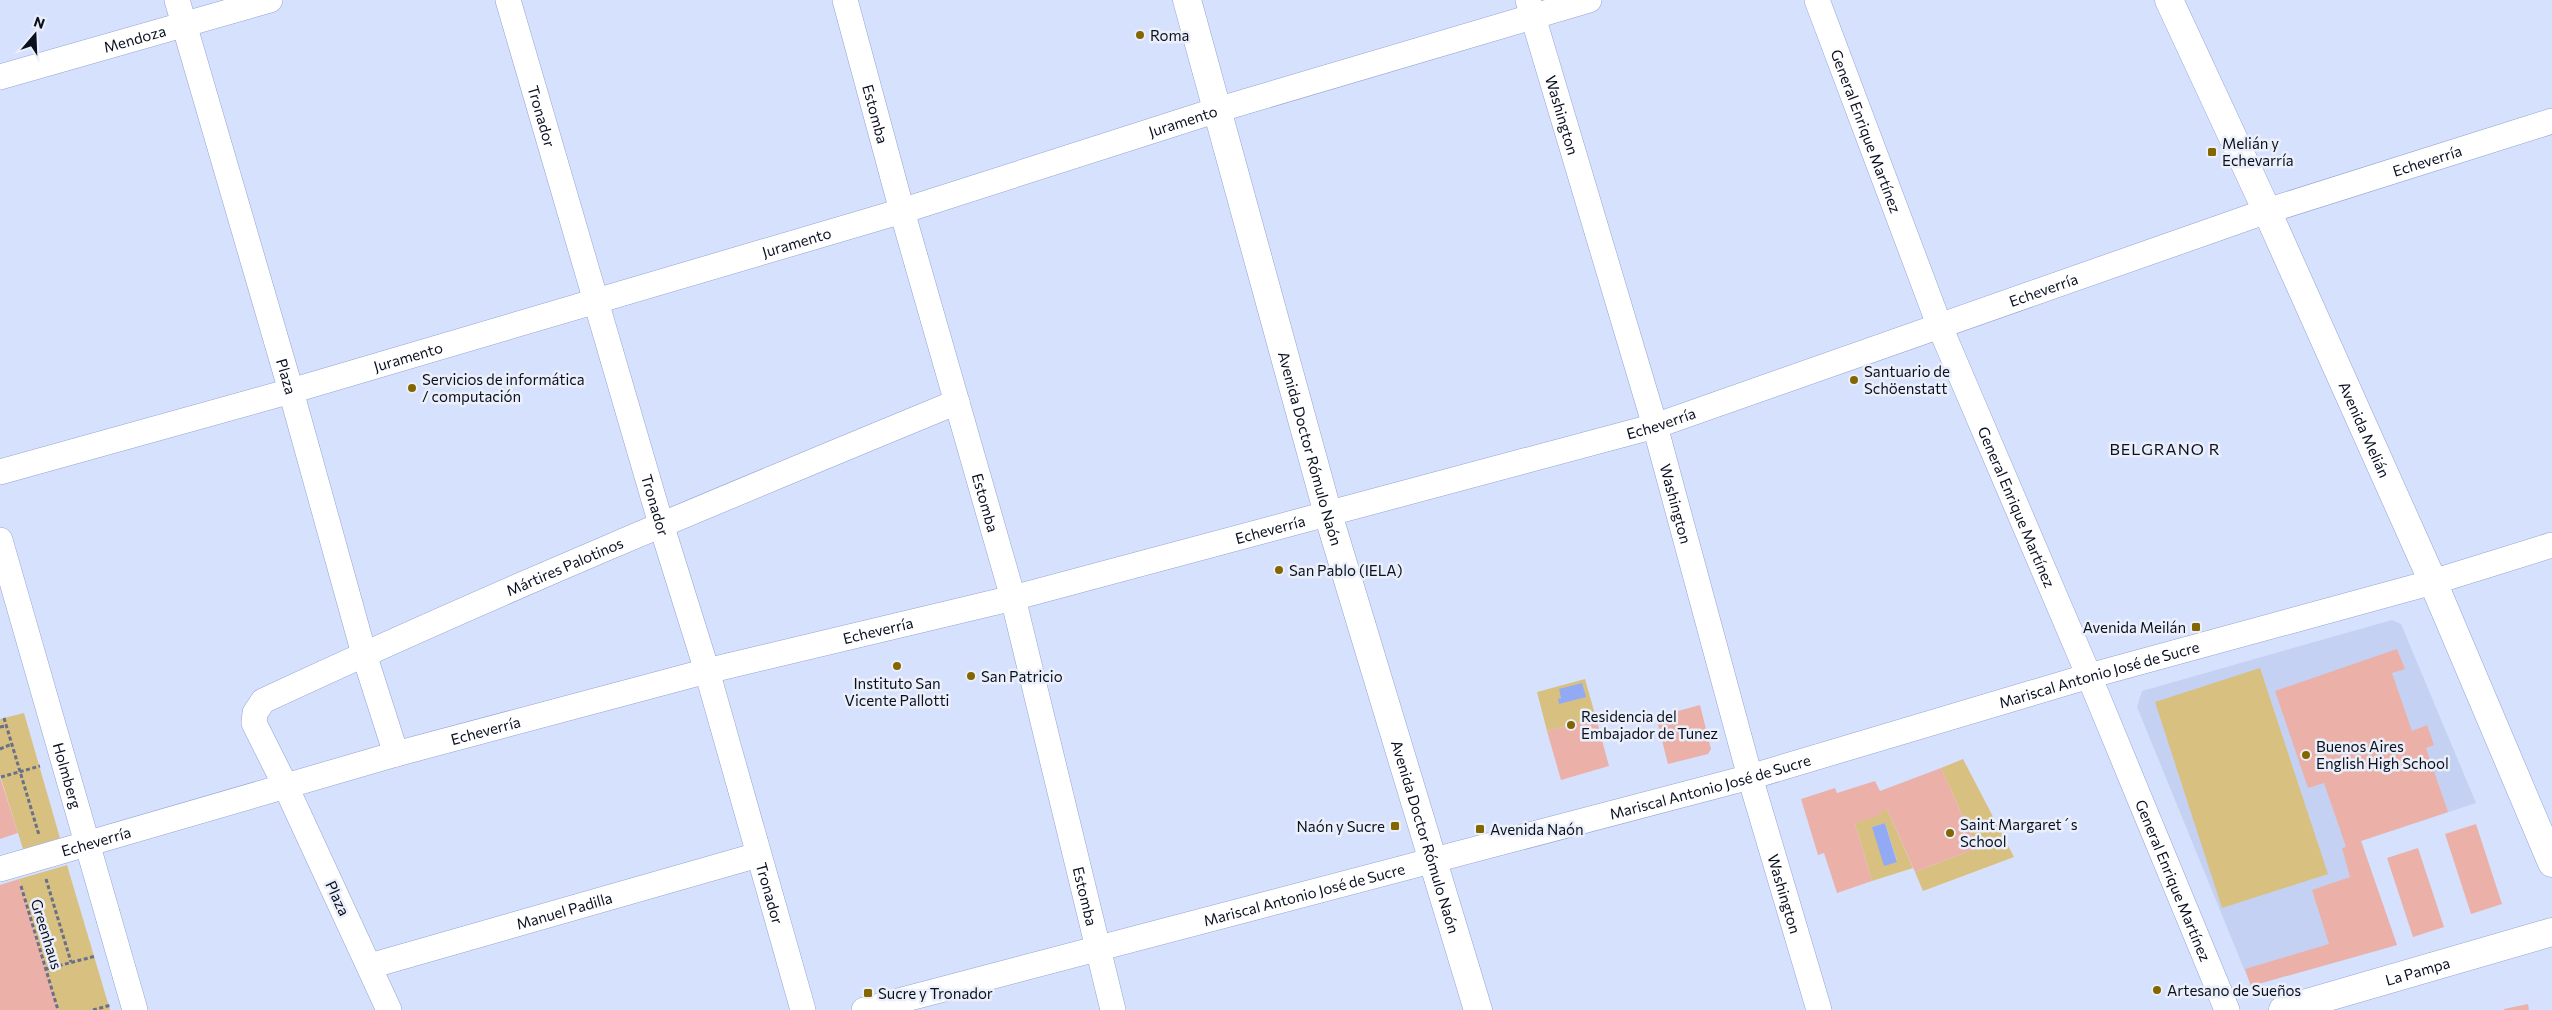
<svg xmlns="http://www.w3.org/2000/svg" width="2552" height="1010" font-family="Commissioner,sans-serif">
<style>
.built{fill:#c5d1f2}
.green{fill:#d8c080;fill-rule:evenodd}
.water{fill:#91aaf3}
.building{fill:#ebb1a8}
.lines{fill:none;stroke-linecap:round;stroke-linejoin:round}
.street-casing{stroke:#93a4d2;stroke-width:26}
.secondary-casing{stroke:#93a4d2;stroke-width:29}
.path{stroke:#697087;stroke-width:3;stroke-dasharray:4 2.5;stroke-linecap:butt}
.street{stroke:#fff;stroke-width:25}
.secondary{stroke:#fff;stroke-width:28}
.poi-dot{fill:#836600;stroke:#ebeff9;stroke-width:2}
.labels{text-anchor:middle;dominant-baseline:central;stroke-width:5;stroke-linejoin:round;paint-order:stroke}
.poi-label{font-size:15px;fill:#0b1021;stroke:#ebeff9;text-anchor:start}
.street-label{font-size:15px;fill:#0b1021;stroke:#ebeff9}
.neighbourhood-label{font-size:16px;letter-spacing:1px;fill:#0b1021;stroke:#ebeff9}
</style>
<rect width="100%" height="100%" fill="#d6e1fe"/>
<!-- built -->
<path class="built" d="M 2392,620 L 2401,624 L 2476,803 L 2361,841 L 2397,945 L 2251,986 L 2137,707 L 2142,691 Z"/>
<!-- green -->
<path class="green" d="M 2260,668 L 2328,874 L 2222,908 L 2155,702 Z
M 1585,679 L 1596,718 L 1547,731 L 1537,692 Z
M 24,713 L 60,838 L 23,849 L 0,775 L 0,719 Z
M 1963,759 L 2014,857 L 1923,891 L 1915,872 L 1977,848 L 1941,768 Z
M 1887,809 L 1913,868 L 1872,881 L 1855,823 ZM 1885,823 L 1897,861 L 1897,862 L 1872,827 Z
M 67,865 L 110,1010 L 58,1010 L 19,879 Z"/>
<!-- water -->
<path class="water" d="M 1582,683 L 1586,697 L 1559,704 L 1558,699 L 1561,698 L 1559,689 Z
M 1885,823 L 1897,862 L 1884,866 L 1872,827 Z"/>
<!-- building -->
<path class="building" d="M 2397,649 L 2405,669 L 2392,673 L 2412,731 L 2427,725 L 2434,745 L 2426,748 L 2448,812 L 2361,841 L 2397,945 L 2251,986 L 2245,969 L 2329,944 L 2312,890 L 2350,877 L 2342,848 L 2346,847 L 2324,783 L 2308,788 L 2275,691 Z
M 1700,705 L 1711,749 L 1708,754 L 1668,764 L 1656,717 Z
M 1596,718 L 1609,766 L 1561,780 L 1547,731 Z
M 1941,768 L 1977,848 L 1915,872 L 1887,809 L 1875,817 L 1855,823 L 1872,881 L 1837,893 L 1824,853 L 1818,855 L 1801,799 L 1835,788 L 1837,793 L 1875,781 L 1880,791 Z
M 0,777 L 18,833 L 0,839 Z
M 2476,824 L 2502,904 L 2471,914 L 2445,834 Z
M 2418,848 L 2444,927 L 2413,937 L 2387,858 Z
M 19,879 L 46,969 L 58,1010 L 0,1010 L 0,885 Z
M 2528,1004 L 2529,1010 L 2504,1010 L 2504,1009 Z"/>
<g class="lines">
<defs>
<g id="street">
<path id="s1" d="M 177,0 L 291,391 L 364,654 L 396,754"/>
<path id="s2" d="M 508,0 L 661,524 L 707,671 L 803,1010"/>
<path id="s3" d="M 845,0 L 902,211 L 1013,598 L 1113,1010"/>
<path id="s4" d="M 1528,0 L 1655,426 L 1750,777 L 1819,1010"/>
<path id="s5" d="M 1817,0 L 1940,327 L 2089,676 L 2227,1010"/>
<path id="s6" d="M 0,77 L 270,0"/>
<path id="s7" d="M 0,472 L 291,391 L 902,211 L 1217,110 L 1589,0"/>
<path id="s8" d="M 0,540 L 135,1010"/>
<path id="s9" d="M 0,869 L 396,754 L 707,671 L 1013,598 L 1655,426 L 2267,211 L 2552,121"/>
<path id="s10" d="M 370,966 L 758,855"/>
<path id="s11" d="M 389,1010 L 286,787 L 254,723 L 255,713 L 263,701 C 492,594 724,498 957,402"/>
<path id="s12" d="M 864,1010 L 1750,777 L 2089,676 L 2433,582 L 2552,545"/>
</g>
<g id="secondary">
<path id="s13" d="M 1187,0 L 1328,514 L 1478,1010"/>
<path id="s14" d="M 2169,0 L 2267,211 L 2433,582 L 2552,863"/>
<path id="s15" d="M 2283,1010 L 2552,932"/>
</g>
</defs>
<!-- street casing -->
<use href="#street" class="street-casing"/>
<!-- secondary casing -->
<use href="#secondary" class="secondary-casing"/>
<!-- path -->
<path class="path" d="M 4,718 L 39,835
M 0,727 L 6,726
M 0,749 L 12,744
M 1,777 L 40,766
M 46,879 L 71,962
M 21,886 L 58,1010
M 46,969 L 96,956
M 93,1010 L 111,1005"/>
<!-- street -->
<use href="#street" class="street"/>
<!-- secondary -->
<use href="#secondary" class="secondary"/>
</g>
<!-- markers -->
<g class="poi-dot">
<circle cx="1140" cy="35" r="5"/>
<rect x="2207" y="147" width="10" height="10" rx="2.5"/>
<circle cx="1854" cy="380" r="5"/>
<circle cx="412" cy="388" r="5"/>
<circle cx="1279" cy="570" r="5"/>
<rect x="2191" y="622" width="10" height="10" rx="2.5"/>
<circle cx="897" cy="666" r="5"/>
<circle cx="971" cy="676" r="5"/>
<circle cx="1571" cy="725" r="5"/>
<circle cx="2306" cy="755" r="5"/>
<rect x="1390" y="821" width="10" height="10" rx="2.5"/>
<rect x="1475" y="824" width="10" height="10" rx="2.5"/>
<circle cx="1950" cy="833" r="5"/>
<circle cx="2157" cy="990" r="5"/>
<rect x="863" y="988" width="10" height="10" rx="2.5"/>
</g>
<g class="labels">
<!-- poi labels -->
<g class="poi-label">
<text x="1150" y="35">Roma</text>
<text x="2222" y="143">Melián y<tspan x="2222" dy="17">Echevarría</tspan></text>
<text x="1864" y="371">Santuario de<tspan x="1864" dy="17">Schöenstatt</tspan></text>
<text x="422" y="379">Servicios de informática<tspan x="422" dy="17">/ computación</tspan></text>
<text x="1289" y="570">San Pablo (IELA)</text>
<text x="2186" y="627" text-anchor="end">Avenida Meilán</text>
<text x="981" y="676">San Patricio</text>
<text x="897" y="683" text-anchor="middle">Instituto San<tspan x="897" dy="17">Vicente Pallotti</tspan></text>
<text x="1581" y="716">Residencia del<tspan x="1581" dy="17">Embajador de Tunez</tspan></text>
<text x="2316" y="746">Buenos Aires<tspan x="2316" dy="17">English High School</tspan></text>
<text x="1960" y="824">Saint Margaret´s<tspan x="1960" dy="17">School</tspan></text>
<text x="1385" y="826" text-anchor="end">Naón y Sucre</text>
<text x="1490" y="829">Avenida Naón</text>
<text x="2167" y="990">Artesano de Sueños</text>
<text x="878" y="993">Sucre y Tronador</text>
</g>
<!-- street labels -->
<g class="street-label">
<text stroke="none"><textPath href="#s6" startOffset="140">Mendoza</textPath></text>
<text stroke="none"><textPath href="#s3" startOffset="118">Estomba</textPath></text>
<text stroke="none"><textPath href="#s2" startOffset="121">Tronador</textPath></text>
<text stroke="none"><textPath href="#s4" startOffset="120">Washington</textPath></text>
<text stroke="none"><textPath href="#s7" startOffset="1234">Juramento</textPath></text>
<text stroke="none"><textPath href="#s5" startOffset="140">General Enrique Martínez</textPath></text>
<text stroke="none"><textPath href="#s9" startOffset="2530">Echeverría</textPath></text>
<text stroke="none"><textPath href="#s7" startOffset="829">Juramento</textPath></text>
<text stroke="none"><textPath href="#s9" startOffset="2125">Echeverría</textPath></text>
<text stroke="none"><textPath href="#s7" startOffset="424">Juramento</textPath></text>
<text stroke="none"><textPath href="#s1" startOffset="392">Plaza</textPath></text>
<text stroke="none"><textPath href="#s9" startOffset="1720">Echeverría</textPath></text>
<text stroke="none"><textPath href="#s14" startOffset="472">Avenida Melián</textPath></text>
<text stroke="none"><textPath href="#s13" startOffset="465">Avenida Doctor Rómulo Naón</textPath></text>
<text stroke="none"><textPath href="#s3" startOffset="522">Estomba</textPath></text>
<text stroke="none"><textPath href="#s4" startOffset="525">Washington</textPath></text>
<text stroke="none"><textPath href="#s2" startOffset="526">Tronador</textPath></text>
<text stroke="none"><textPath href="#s5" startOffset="545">General Enrique Martínez</textPath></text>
<text stroke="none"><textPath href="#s9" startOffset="1315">Echeverría</textPath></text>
<text stroke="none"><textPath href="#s11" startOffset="672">Mártires Palotinos</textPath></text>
<text stroke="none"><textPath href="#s9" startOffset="910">Echeverría</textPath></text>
<text stroke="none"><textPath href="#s12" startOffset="1280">Mariscal Antonio José de Sucre</textPath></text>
<text stroke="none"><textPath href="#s9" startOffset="505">Echeverría</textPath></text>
<text stroke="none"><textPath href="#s8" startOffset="245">Holmberg</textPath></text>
<text stroke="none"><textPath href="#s12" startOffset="875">Mariscal Antonio José de Sucre</textPath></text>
<text stroke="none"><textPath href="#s13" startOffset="870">Avenida Doctor Rómulo Naón</textPath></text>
<text stroke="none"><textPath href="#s9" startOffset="100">Echeverría</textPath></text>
<text stroke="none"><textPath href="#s5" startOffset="950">General Enrique Martínez</textPath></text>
<text stroke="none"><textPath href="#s2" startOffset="931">Tronador</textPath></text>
<text stroke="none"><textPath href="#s4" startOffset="930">Washington</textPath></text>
<text stroke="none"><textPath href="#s12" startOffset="455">Mariscal Antonio José de Sucre</textPath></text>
<text stroke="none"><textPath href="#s3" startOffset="928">Estomba</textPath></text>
<text transform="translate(338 898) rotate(65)">Plaza</text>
<text stroke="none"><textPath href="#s10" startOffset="202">Manuel Padilla</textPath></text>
<text transform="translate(47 934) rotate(73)">Greenhaus</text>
<text stroke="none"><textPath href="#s15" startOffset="140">La Pampa</textPath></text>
</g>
<!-- neighbourhood labels -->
<g class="neighbourhood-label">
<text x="2165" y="448">BELGRANO R</text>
</g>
</g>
<!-- north arrow -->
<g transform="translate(35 35) rotate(19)" stroke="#ebeff9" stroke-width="4" paint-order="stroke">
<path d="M0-4L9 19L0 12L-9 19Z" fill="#0b1021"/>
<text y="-8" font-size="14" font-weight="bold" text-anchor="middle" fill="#0b1021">N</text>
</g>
</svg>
